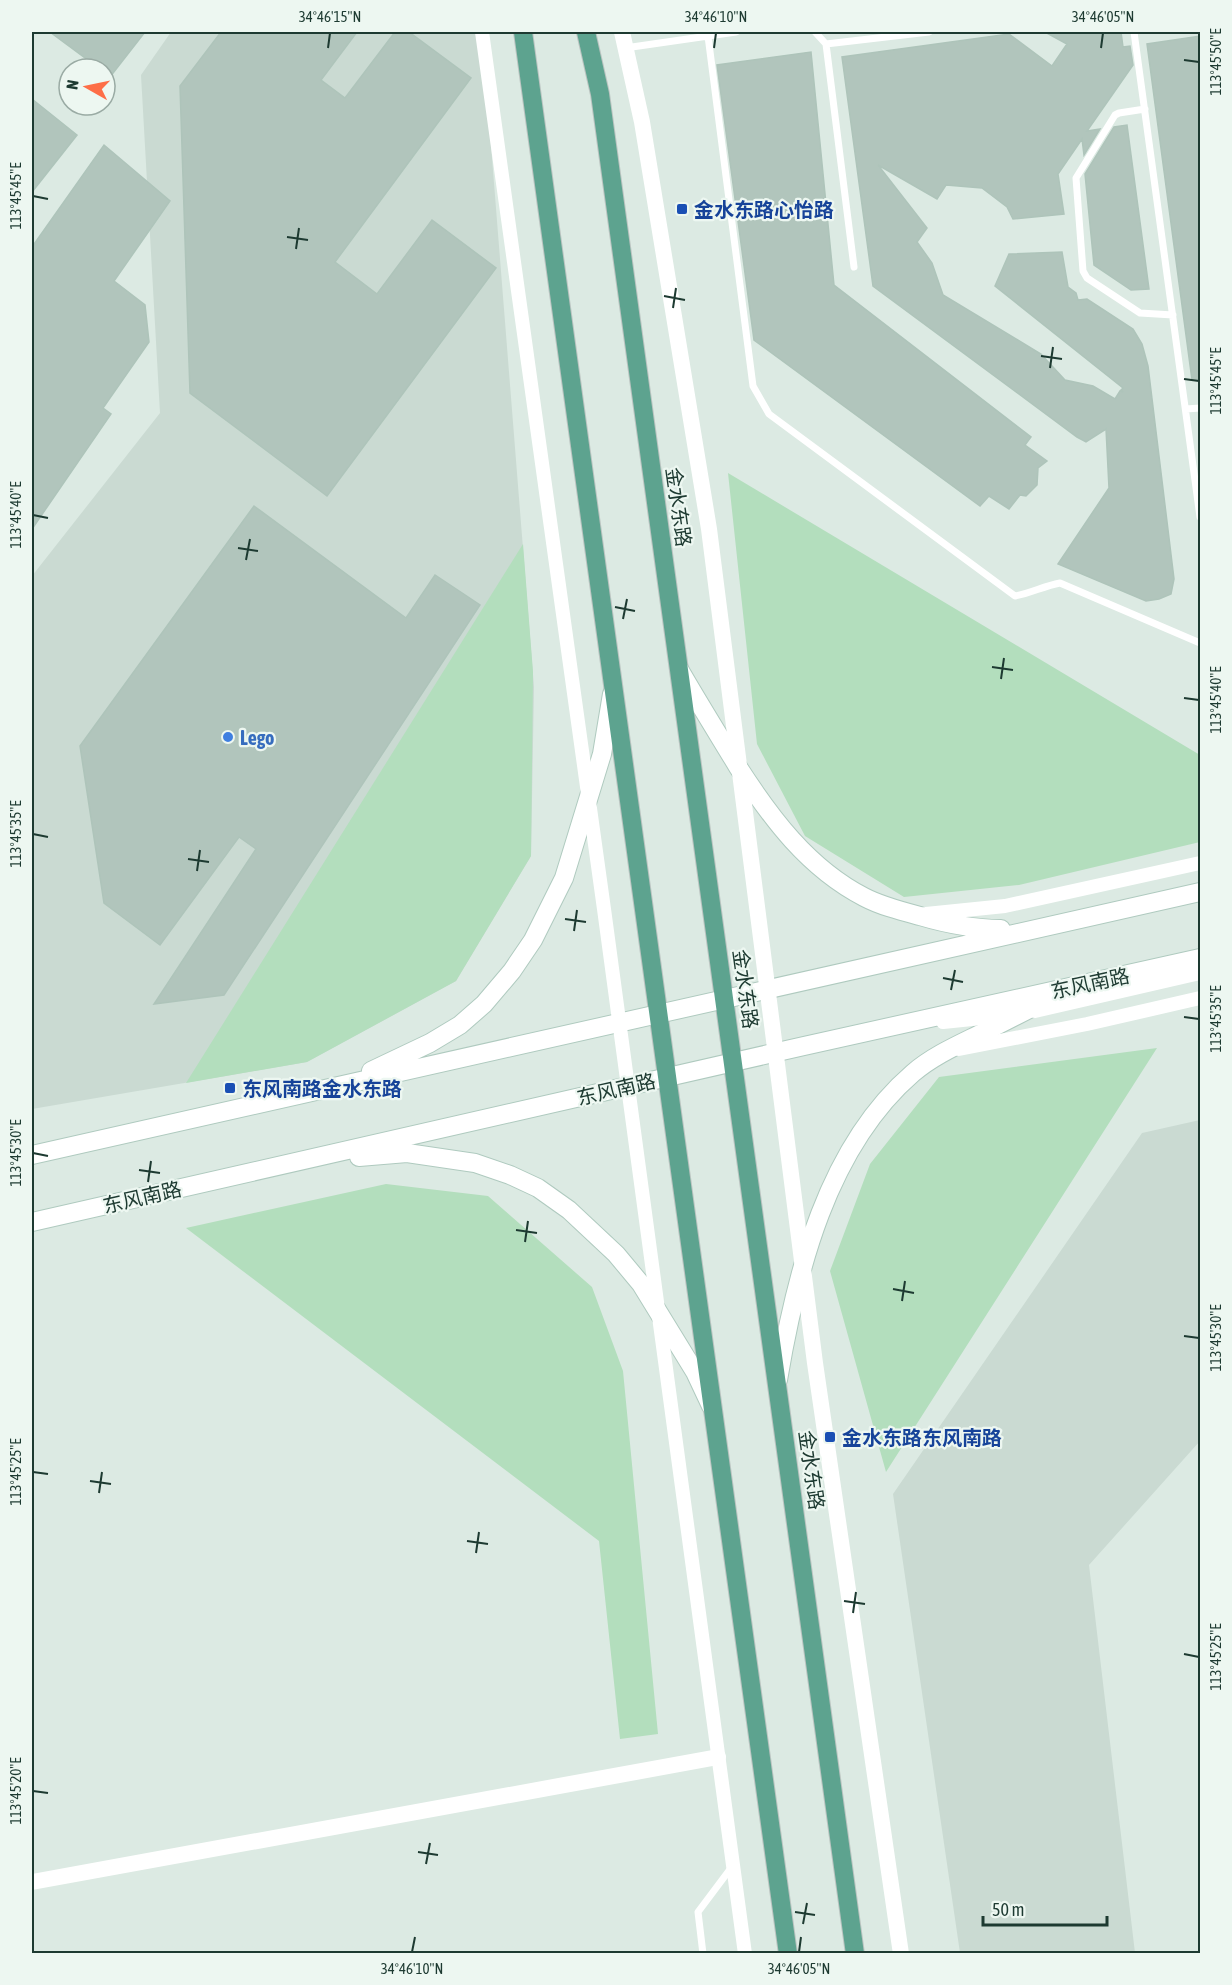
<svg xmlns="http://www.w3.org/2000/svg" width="1232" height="1985" font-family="'Asap Condensed','Noto Sans SC',sans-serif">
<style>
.built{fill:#cadad2}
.green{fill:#b3debd}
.building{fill:#b1c5bc;stroke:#aec4ba;stroke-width:1.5}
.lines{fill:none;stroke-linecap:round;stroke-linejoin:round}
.secondary-casing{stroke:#afcabf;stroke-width:20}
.primary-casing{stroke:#bbc4c1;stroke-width:20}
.service{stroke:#fff;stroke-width:7}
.minor{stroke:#fff;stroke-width:14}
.tertiary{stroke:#fff;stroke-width:16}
.secondary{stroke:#fff;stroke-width:18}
.primary{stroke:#5da38f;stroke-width:18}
.ticks{fill:none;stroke:#1d3a31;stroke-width:2}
.transit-dot{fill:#1a4fb4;stroke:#edf7f1;stroke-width:2}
.shop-dot{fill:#3f7fe0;stroke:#edf7f1;stroke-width:2}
.labels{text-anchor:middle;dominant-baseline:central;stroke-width:4.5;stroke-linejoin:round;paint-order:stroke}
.transit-label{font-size:20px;font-weight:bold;fill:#164399;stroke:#edf7f1;text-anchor:start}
.street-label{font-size:20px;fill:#1d3a31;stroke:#edf7f1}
.shop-label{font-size:20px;font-weight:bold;fill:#366cbe;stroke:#edf7f1;text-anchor:start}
.neatline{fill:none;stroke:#1d3a31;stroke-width:2}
.ticks-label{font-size:15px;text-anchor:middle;fill:#1d3a31}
</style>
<rect width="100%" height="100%" fill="#dceae3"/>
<!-- built -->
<path class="built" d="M 171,32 L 482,32 L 534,687 L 531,856 L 456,981 L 307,1062 L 32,1109 L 32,576 L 160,413 L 141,75 Z
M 1200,1120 L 1200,1441 L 1089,1565 L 1135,1953 L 960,1953 L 893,1494 L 1142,1133 Z"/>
<!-- green -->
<path class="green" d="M 728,473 L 1200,755 L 1200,842 L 1019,885 L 904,897 L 805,836 L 757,744 Z
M 523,544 L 533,672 L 531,856 L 456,981 L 307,1062 L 186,1083 Z
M 1157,1048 L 886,1472 L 830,1271 L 870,1164 L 939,1077 Z
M 386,1184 L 488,1196 L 592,1287 L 623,1371 L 658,1734 L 620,1739 L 599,1541 L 186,1228 Z"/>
<!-- building -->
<path class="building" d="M 50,32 L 145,32 L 110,77 L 105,73 L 105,69 L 100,69 Z
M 221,32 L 357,32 L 321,80 L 345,98 L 395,32 L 409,32 L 471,78 L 335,262 L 377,294 L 432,220 L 496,268 L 327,496 L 190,393 L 180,86 Z
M 1045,32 L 1121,32 L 1123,47 L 1130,46 L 1133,65 L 1087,131 L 1100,129 L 1084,155 L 1082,139 L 1058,174 L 1064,214 L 1013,219 L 1007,207 L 982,188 L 946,185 L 937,199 L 878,165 L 927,228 L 917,242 L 932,263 L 943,295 L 1041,354 L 1065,380 L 1093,386 L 1115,399 L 1120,391 L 1123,392 L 1121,390 L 1123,388 L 995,286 L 1009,254 L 1062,252 L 1068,287 L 1076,293 L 1078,300 L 1087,299 L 1133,329 L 1142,344 L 1148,366 L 1174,579 L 1171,594 L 1159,599 L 1146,601 L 1058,564 L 1109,488 L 1106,429 L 1086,442 L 1077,437 L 873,286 L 842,57 L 1009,34 L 1052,66 L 1067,44 Z
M 1200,36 L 1200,379 L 1192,380 L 1147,44 Z
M 811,52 L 834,285 L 1031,437 L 1025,445 L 1047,461 L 1038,468 L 1037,485 L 1026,496 L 1020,495 L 1009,509 L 989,496 L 980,506 L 754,340 L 717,65 Z
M 32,99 L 77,135 L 32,192 Z
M 1127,125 L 1149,289 L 1131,290 L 1094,265 L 1085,174 L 1114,127 Z
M 104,145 L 170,201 L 114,281 L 145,305 L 149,342 L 103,408 L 111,414 L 32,529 L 32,247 Z
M 254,506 L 406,618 L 435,575 L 480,605 L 224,995 L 154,1004 L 256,849 L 239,837 L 160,945 L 104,903 L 80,746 Z"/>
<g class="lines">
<defs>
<path id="secondary" d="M 679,669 C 698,702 718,734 738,767 C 771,818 808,868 864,897 C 881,906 901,911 920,916 C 947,924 973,929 1001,929
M 371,1071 L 430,1043 L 460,1025 L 484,1004 L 512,971 L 533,940 L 564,878 L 602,754 L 612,694
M 32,1155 L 1200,892
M 359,1157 L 407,1153 L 475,1163 L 510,1175 L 538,1188 L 569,1210 L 616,1254 L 641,1284 L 695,1372 L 711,1406
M 32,1222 L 804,1046 L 1200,958
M 778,1380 C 796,1273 827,1147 913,1073 C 934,1055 960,1044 984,1032 C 1006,1021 1027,1010 1049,999"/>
<path id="primary" d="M 523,32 L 788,1954
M 586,32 L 600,94 L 855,1954"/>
</defs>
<!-- secondary casing -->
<use href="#secondary" class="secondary-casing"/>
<!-- primary casing -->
<use href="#primary" class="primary-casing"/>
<!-- service -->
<path class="service" d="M 815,32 L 826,44 L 854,267
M 1134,32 L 1200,517
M 708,36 L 753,386 L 769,414 L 1015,596 C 1031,593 1044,586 1060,583 L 1200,643
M 826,44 L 929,32
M 625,48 L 736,32
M 1145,109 L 1119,113 L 1115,115 L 1076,178 L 1083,271 L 1087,278 L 1140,313 L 1173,315
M 1186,409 L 1200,408
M 703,1954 L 698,1912 L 731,1868"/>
<!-- minor -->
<path class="minor" d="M 482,32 L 604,909 L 745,1954
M 926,914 L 1005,906 L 1200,863
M 1035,1011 L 1200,973
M 943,1022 L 1011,1015
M 959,1049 L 1087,1024 L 1200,998"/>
<!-- tertiary -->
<path class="tertiary" d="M 622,32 L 642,122 L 709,529 L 815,1363 L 901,1954
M 32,1882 L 718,1757"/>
<!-- secondary -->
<use href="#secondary" class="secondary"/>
<!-- primary -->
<use href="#primary" class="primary"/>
</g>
<!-- ticks -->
<path class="ticks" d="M 328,48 L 330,33M 714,48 L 716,33M 1101,48 L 1103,33M 1184,60 L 1199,62M 33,196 L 48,199M 287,237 L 308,240M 296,249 L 299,228M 664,296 L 685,300M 673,308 L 676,288M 1041,356 L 1062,359M 1050,368 L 1053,347M 1184,379 L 1199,381M 33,515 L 48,518M 238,548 L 258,551M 246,560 L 250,539M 615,607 L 635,611M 623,619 L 627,599M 992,667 L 1013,670M 1001,679 L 1004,658M 1184,698 L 1199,700M 33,834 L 48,837M 188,859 L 209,862M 197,871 L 200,850M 565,919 L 586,922M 574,931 L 577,910M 943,978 L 963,982M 951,990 L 955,970M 1184,1017 L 1199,1019M 33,1153 L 48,1156M 139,1170 L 160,1173M 148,1182 L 151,1161M 516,1230 L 537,1233M 525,1242 L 528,1221M 893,1289 L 914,1293M 902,1301 L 905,1281M 1184,1336 L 1199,1338M 33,1472 L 48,1474M 90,1481 L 111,1484M 99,1493 L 102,1472M 467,1541 L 488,1544M 476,1553 L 479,1532M 844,1601 L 865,1604M 853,1613 L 856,1592M 1184,1654 L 1199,1657M 33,1791 L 48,1793M 418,1852 L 438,1855M 426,1864 L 430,1843M 795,1912 L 815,1915M 803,1924 L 807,1903M 412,1952 L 415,1937M 799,1952 L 801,1937"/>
<!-- markers -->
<g class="transit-dot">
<rect x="676" y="203" width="12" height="12" rx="3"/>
<rect x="224" y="1082" width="12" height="12" rx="3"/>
<rect x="824" y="1431" width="12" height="12" rx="3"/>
</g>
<circle class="shop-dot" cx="228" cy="737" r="6"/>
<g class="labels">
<!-- transit labels -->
<g class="transit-label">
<text x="694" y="209">金水东路心怡路</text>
<text x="242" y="1088">东风南路金水东路</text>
<text x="842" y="1437">金水东路东风南路</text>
</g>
<!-- street labels -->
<g class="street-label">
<text transform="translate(679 507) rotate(82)">金水东路</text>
<text transform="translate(1090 983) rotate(-12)">东风南路</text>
<text transform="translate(746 989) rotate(82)">金水东路</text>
<text transform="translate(616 1089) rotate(-13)">东风南路</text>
<text transform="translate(142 1197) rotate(-13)">东风南路</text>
<text transform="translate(812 1470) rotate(82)">金水东路</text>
</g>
<!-- shop labels -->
<g class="shop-label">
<text x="240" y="737">Lego</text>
</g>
</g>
<!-- border -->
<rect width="1232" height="1985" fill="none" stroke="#edf7f1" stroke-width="66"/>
<!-- north arrow -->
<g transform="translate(87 87) rotate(279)"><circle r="28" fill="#edf7f1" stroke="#9aaba4" stroke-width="1.5"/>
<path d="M0-4.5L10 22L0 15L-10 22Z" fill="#fd6e47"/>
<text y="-9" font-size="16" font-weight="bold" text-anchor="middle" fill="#1d3a31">N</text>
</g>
<!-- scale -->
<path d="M983 1916v9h124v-9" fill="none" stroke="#1d3a31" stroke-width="3"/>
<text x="992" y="1916" font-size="18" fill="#1d3a31" stroke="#edf7f1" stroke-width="4.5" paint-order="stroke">50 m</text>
<rect x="33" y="33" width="1166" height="1919" class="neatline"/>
<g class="ticks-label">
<text x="330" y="22">34°46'15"N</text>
<text x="716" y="22">34°46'10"N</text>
<text x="1103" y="22">34°46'05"N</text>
<text transform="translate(1216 62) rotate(-90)" y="5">113°45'50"E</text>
<text transform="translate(16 196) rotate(-90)" y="5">113°45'45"E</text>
<text transform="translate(1216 381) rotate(-90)" y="5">113°45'45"E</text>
<text transform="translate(16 515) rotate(-90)" y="5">113°45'40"E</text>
<text transform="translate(1216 700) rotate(-90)" y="5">113°45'40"E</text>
<text transform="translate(16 834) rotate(-90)" y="5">113°45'35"E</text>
<text transform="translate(1216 1019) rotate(-90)" y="5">113°45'35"E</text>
<text transform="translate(16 1153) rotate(-90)" y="5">113°45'30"E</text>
<text transform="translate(1216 1338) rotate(-90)" y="5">113°45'30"E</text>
<text transform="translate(16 1472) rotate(-90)" y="5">113°45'25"E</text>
<text transform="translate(1216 1657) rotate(-90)" y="5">113°45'25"E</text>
<text transform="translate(16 1791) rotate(-90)" y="5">113°45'20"E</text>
<text x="412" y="1974">34°46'10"N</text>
<text x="799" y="1974">34°46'05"N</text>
</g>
</svg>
